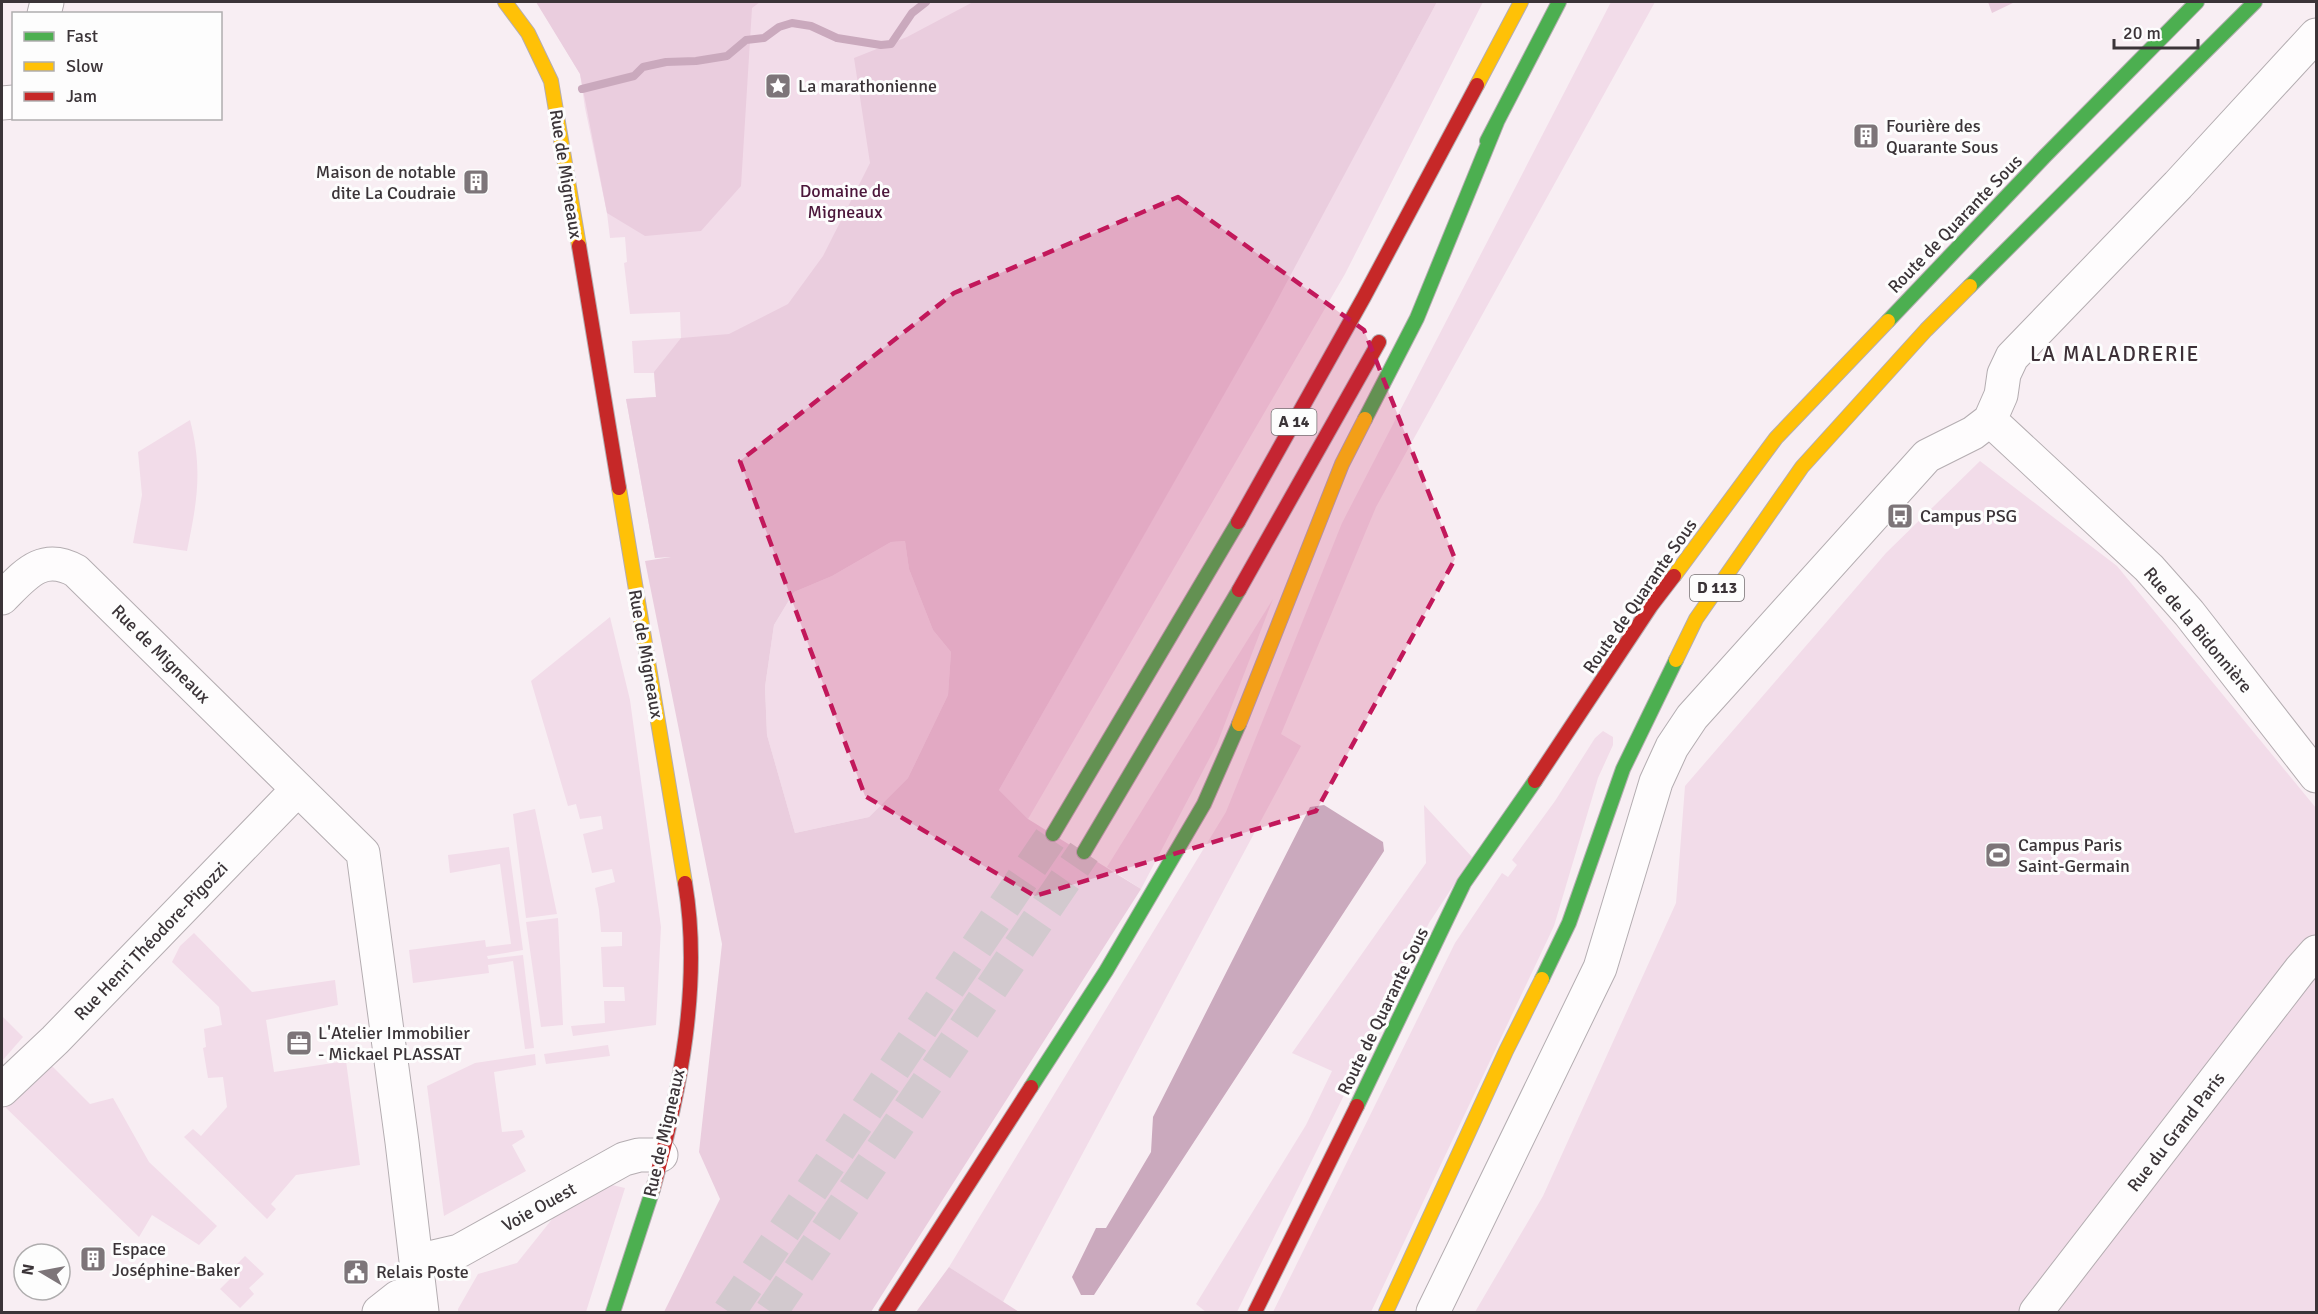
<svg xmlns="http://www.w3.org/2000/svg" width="2318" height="1314" font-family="Signika,sans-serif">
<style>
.green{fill:#f2dce9}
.forest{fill:#eacdde;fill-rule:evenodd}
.water{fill:#caa9bd}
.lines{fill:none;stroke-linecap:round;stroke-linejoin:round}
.stream{stroke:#caa9bd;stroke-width:8}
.highway-tunnel{stroke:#d2c9ce;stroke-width:33;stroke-dasharray:33 16;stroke-linecap:butt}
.street-casing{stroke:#b4adb1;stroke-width:35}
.fast-casing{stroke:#b4adb1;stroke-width:16}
.slow-casing{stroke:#b4adb1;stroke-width:16}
.jam-casing{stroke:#b4adb1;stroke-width:16}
.street{stroke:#fefcfd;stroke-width:33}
.fast{stroke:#4caf50;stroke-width:14}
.slow{stroke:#ffc107;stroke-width:14}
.jam{stroke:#c62828;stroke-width:14}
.marked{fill:#c2185b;fill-opacity:0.2;stroke:#c2185b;stroke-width:4.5;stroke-dasharray:12 8;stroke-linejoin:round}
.labels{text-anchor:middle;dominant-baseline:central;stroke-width:6;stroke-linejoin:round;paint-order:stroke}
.shield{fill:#fdfdfd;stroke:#757073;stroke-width:1.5}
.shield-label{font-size:16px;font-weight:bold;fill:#3b3438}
.poi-label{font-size:18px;fill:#3b3438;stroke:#fdfdfd;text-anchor:start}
.street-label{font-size:18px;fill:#3b3438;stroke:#fdfdfd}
.park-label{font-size:18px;fill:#4c173b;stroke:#fdfdfd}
.quarter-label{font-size:21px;letter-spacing:1.5px;fill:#3d3037;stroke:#fdfdfd}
</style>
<rect width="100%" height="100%" fill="#f8eef3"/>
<!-- green -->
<path class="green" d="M 537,2 L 1276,2 L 655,558 L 626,399 L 656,397 L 654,373 L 634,373 L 632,341 L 681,338 L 680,312 L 630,314 L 624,263 L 627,262 L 625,237 L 610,238 L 607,213 L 585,108 L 580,74 Z
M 1437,2 L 1483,2 L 1345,274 L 1028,819 L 999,790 L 1260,330 Z
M 1611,2 L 1655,2 L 1376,507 L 1281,734 L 1301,746 L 1003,1302 L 949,1267 L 1226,812 L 1342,523 Z
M 190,420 C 203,470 197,502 187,551 L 133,543 L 142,495 L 138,452 Z
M 1980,461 L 2117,566 L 2316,808 L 2316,1312 L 1475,1312 L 1543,1196 L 1676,903 L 1685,786 L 1886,553 Z
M 905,541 L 909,569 L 933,630 L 951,652 L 948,695 L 908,778 L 869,817 L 795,833 L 767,735 L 765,687 L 774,625 L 794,592 L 832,576 L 891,542 Z
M 1273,599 L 1217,744 L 1141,889 L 1107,867 Z
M 610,617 L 630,700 L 661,927 L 656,1025 L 573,1036 L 571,1026 L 605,1023 L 604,1001 L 625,1001 L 624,987 L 603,987 L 601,947 L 622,946 L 622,932 L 601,932 L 599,910 L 595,888 L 615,882 L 612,869 L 592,873 L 583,834 L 603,829 L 601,816 L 580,819 L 576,804 L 568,806 L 531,681 Z
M 1603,731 L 1613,737 L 1613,745 L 1598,778 L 1554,926 L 1371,1312 L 1273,1312 L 1455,943 L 1502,873 L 1508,877 L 1517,865 L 1512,860 L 1555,801 L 1595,738 Z
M 1424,805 L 1472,857 L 1429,923 L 1237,1312 L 1206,1312 L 1196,1304 L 1306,1125 L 1332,1071 L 1292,1053 L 1426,863 Z
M 535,809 L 557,914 L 526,918 L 513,814 Z
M 509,847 L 523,950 L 487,956 L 488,959 L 523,955 L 534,1048 L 525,1049 L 513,961 L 488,965 L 489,973 L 413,983 L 409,950 L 485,940 L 486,947 L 511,944 L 500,864 L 450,873 L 448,855 Z
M 558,918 L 563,1025 L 541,1027 L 526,922 Z
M 194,933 L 252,992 L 335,980 L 338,1005 L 266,1020 L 274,1072 L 346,1061 L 360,1165 L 296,1175 L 271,1204 L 276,1209 L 267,1219 L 184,1137 L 193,1129 L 201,1136 L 227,1107 L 223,1077 L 208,1078 L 203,1048 L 206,1047 L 204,1029 L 222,1025 L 219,1007 L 172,962 L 180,946 Z
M 2,1016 L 23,1037 L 2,1061 Z
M 608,1045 L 610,1056 L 546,1064 L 544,1054 Z
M 535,1054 L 536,1065 L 494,1072 L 502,1132 L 522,1130 L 525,1137 L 512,1145 L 526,1171 L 444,1216 L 427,1086 L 475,1063 Z
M 46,1060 L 90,1104 L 113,1098 L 149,1162 L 217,1226 L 199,1245 L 152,1215 L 139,1237 L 3,1105 Z
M 612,1185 L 625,1188 L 586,1312 L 458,1312 L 458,1309 L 478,1274 L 517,1263 L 553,1218 Z
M 245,1256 L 264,1274 L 249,1288 L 254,1294 L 240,1308 L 220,1289 L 235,1274 L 231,1270 Z"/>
<!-- forest -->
<path class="forest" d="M 536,2 L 760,2 L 752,8 L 741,186 L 701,231 L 645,236 L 607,213 L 580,74 Z
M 973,2 L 1437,2 L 1267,319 L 999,790 L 1028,819 L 1141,889 L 871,1312 L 664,1312 L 720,1199 L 699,1152 L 722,944 L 645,561 L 671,557 L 655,558 L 626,399 L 656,397 L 654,372 L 681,338 L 729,334 L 788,304 L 823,256 L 870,163 L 854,58 L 907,37 ZM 905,541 L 909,569 L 933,630 L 951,652 L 948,695 L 908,778 L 869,817 L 795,833 L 767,735 L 765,687 L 774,625 L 794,592 L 832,576 L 891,542 Z
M 1988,2 L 2015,2 L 1992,13 Z
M 949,1267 L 1019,1312 L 916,1312 Z"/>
<!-- water -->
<path class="water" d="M 1324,805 L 1383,842 L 1384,851 L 1094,1295 L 1081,1295 L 1072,1277 L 1096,1228 L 1106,1228 L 1151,1152 L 1153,1117 L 1310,807 Z"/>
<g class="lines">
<!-- stream -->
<path class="stream" d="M 582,89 L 634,76 L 643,67 L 666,62 L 696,61 L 727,56 L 746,40 L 764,38 L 779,27 L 792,23 L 811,26 L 837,38 L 881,45 L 891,44 L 912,13 L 926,2"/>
<!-- highway-tunnel -->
<path class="highway-tunnel" d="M 729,1312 L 1053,834
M 771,1312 L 1084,852"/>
<defs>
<path id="street" d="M 44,14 L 47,2
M 2,103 L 14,102
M 1990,420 L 2149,568 L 2189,613 L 2316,776
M 2,598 C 25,575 42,552 76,571 L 363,853 L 402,1142 L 422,1312
M 2,1090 L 55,1040 L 298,789
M 416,1261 L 459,1251 L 624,1159 L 639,1155 L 661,1155
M 379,1312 L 398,1297 L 419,1290
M 1433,1312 L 1600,968 L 1656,782 L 1672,747 L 1692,717 L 1927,456 L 1973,433 L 1990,420 L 2001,395 L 2004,374 L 2012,357 L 2178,185 L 2316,35
M 2036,1312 L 2300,970 L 2316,952"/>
<path id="fast" d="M 1487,141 L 1559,2
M 1970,286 L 2255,2
M 1888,321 L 2045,156 L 2197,2
M 1365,419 L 1417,318 L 1497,122
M 1053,834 L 1238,522
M 1084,852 L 1239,590
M 1542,979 L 1569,923 L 1623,769 L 1676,660
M 1031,1087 L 1106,971 L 1204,804 L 1239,724
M 1357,1106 L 1464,883 L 1535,781
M 613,1312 L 653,1189"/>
<path id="slow" d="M 505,2 L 528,33 L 551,81 L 579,246
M 1477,85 L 1521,2
M 619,488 L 685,883
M 1674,576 L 1776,438 L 1888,321
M 1676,660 L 1696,619 L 1802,467 L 1926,330 L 1970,286
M 1239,724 L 1342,464 L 1365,419
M 1386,1312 L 1506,1051 L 1542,979"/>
<path id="jam" d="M 579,246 L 619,488
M 1238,522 L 1364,297 L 1477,85
M 1239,590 L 1379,342
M 1535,781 L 1651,606 L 1674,576
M 653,1189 C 680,1092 702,983 685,883
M 886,1312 L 1031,1087
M 1255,1312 L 1357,1106"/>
</defs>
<!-- street casing -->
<use href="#street" class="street-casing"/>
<!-- fast casing -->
<use href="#fast" class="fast-casing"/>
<!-- slow casing -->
<use href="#slow" class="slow-casing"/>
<!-- jam casing -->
<use href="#jam" class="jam-casing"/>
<!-- street -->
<use href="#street" class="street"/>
<!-- fast -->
<use href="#fast" class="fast"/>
<!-- slow -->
<use href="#slow" class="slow"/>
<!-- jam -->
<use href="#jam" class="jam"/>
</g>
<!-- marked area -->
<path class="marked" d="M 1178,197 L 1364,330 L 1455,559 L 1316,811 L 1035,896 L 865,796 L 740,461 L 954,293 Z"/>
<!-- icons -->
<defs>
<symbol id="sight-square" viewBox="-11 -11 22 22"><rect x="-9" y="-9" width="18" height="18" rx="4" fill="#7d7579" stroke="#fdfdfd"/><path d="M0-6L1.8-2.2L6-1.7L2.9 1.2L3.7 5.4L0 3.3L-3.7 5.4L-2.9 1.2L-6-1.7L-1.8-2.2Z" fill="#fff"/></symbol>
<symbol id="building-square" viewBox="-11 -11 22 22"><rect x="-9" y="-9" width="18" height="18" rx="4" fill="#7d7579" stroke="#fdfdfd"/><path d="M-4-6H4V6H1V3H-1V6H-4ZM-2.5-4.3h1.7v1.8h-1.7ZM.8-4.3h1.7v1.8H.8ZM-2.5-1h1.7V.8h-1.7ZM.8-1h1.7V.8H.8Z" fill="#fff"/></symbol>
<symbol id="bus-square" viewBox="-11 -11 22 22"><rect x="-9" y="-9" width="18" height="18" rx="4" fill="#7d7579" stroke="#fdfdfd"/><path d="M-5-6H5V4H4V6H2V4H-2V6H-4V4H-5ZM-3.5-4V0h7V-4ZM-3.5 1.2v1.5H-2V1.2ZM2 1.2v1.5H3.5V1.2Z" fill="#fff"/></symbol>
<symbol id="stadium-square" viewBox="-11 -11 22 22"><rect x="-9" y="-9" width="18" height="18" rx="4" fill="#7d7579" stroke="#fdfdfd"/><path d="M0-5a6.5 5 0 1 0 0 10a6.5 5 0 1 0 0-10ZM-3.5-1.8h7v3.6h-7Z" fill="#fff"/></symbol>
<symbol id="office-square" viewBox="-11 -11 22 22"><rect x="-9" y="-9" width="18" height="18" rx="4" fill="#7d7579" stroke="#fdfdfd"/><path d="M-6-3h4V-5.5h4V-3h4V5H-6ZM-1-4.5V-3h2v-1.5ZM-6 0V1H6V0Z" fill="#fff"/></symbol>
<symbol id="civic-square" viewBox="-11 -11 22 22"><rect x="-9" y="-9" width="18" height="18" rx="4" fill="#7d7579" stroke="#fdfdfd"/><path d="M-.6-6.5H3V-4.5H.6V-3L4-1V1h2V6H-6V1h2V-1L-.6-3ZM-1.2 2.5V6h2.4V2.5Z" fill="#fff"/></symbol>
</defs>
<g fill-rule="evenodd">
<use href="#sight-square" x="763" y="71" width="30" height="30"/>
<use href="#building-square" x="1851" y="121" width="30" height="30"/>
<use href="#building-square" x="461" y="167" width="30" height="30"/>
<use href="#bus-square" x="1885" y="501" width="30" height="30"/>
<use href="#stadium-square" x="1983" y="840" width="30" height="30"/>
<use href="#office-square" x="284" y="1028" width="30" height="30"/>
<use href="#building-square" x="78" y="1244" width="30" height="30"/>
<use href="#civic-square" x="341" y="1257" width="30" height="30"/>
</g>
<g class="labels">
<!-- shield labels -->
<g class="shield">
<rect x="1271.5" y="409" width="45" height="26" rx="4.5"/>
<rect x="1690" y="575" width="54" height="26" rx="4.5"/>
</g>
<g class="shield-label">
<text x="1294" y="422">A 14</text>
<text x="1717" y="588">D 113</text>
</g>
<!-- poi labels -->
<g class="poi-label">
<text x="798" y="86">La marathonienne</text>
<text x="1886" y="126">Fourière des<tspan x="1886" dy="21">Quarante Sous</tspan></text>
<text x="456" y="172" text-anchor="end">Maison de notable<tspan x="456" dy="21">dite La Coudraie</tspan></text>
<text x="1920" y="516">Campus PSG</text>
<text x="2018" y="845">Campus Paris<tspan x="2018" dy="21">Saint-Germain</tspan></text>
<text x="318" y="1033">L'Atelier Immobilier<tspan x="318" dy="21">- Mickael PLASSAT</tspan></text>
<text x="112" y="1249">Espace<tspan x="112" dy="21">Joséphine-Baker</tspan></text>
<text x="376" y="1272">Relais Poste</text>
</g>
<!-- street labels -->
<g class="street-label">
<text transform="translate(566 174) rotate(81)">Rue de Migneaux</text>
<text transform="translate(1955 224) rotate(-46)">Route de Quarante Sous</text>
<text transform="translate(1640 596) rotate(-55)">Route de Quarante Sous</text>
<text transform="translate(2198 630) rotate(50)">Rue de la Bidonnière</text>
<text transform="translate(161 654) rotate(45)">Rue de Migneaux</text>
<text transform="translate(646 654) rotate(80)">Rue de Migneaux</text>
<text transform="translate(151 941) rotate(-46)">Rue Henri Théodore-Pigozzi</text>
<text transform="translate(1383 1011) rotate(-64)">Route de Quarante Sous</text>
<text transform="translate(2176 1132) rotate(-52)">Rue du Grand Paris</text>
<text transform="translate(664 1133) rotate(-77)">Rue de Migneaux</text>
<text transform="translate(539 1207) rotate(-29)">Voie Ouest</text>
</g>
<!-- park labels -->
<g class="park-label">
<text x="845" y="191">Domaine de<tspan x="845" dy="21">Migneaux</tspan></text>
</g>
<!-- quarter labels -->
<g class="quarter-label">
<text x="2115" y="354">LA MALADRERIE</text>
</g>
</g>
<!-- border -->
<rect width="2318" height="1314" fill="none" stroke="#3b3438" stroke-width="6"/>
<!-- legend -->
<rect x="12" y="12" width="210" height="108" fill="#fdfdfd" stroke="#afadae" stroke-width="1.5"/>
<rect x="24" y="32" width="30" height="9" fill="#4caf50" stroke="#afadae" stroke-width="1.5"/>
<text x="66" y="42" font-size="18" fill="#3b3438">Fast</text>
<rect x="24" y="62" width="30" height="9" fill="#ffc107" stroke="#afadae" stroke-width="1.5"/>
<text x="66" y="72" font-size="18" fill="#3b3438">Slow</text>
<rect x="24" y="92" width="30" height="9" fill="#c62828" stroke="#afadae" stroke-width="1.5"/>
<text x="66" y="102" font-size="18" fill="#3b3438">Jam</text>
<!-- north arrow -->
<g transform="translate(42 1272) rotate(280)"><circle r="28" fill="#fdfdfd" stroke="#afadae" stroke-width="1.5"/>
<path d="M0-4.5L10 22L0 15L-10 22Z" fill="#7d7579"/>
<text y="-9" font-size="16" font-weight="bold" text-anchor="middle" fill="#3b3438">N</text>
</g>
<!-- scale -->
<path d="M2114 39v9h84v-9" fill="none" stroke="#3b3438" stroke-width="3"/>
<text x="2123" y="39" font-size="18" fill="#3b3438" stroke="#fdfdfd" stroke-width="4.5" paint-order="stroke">20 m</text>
</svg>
